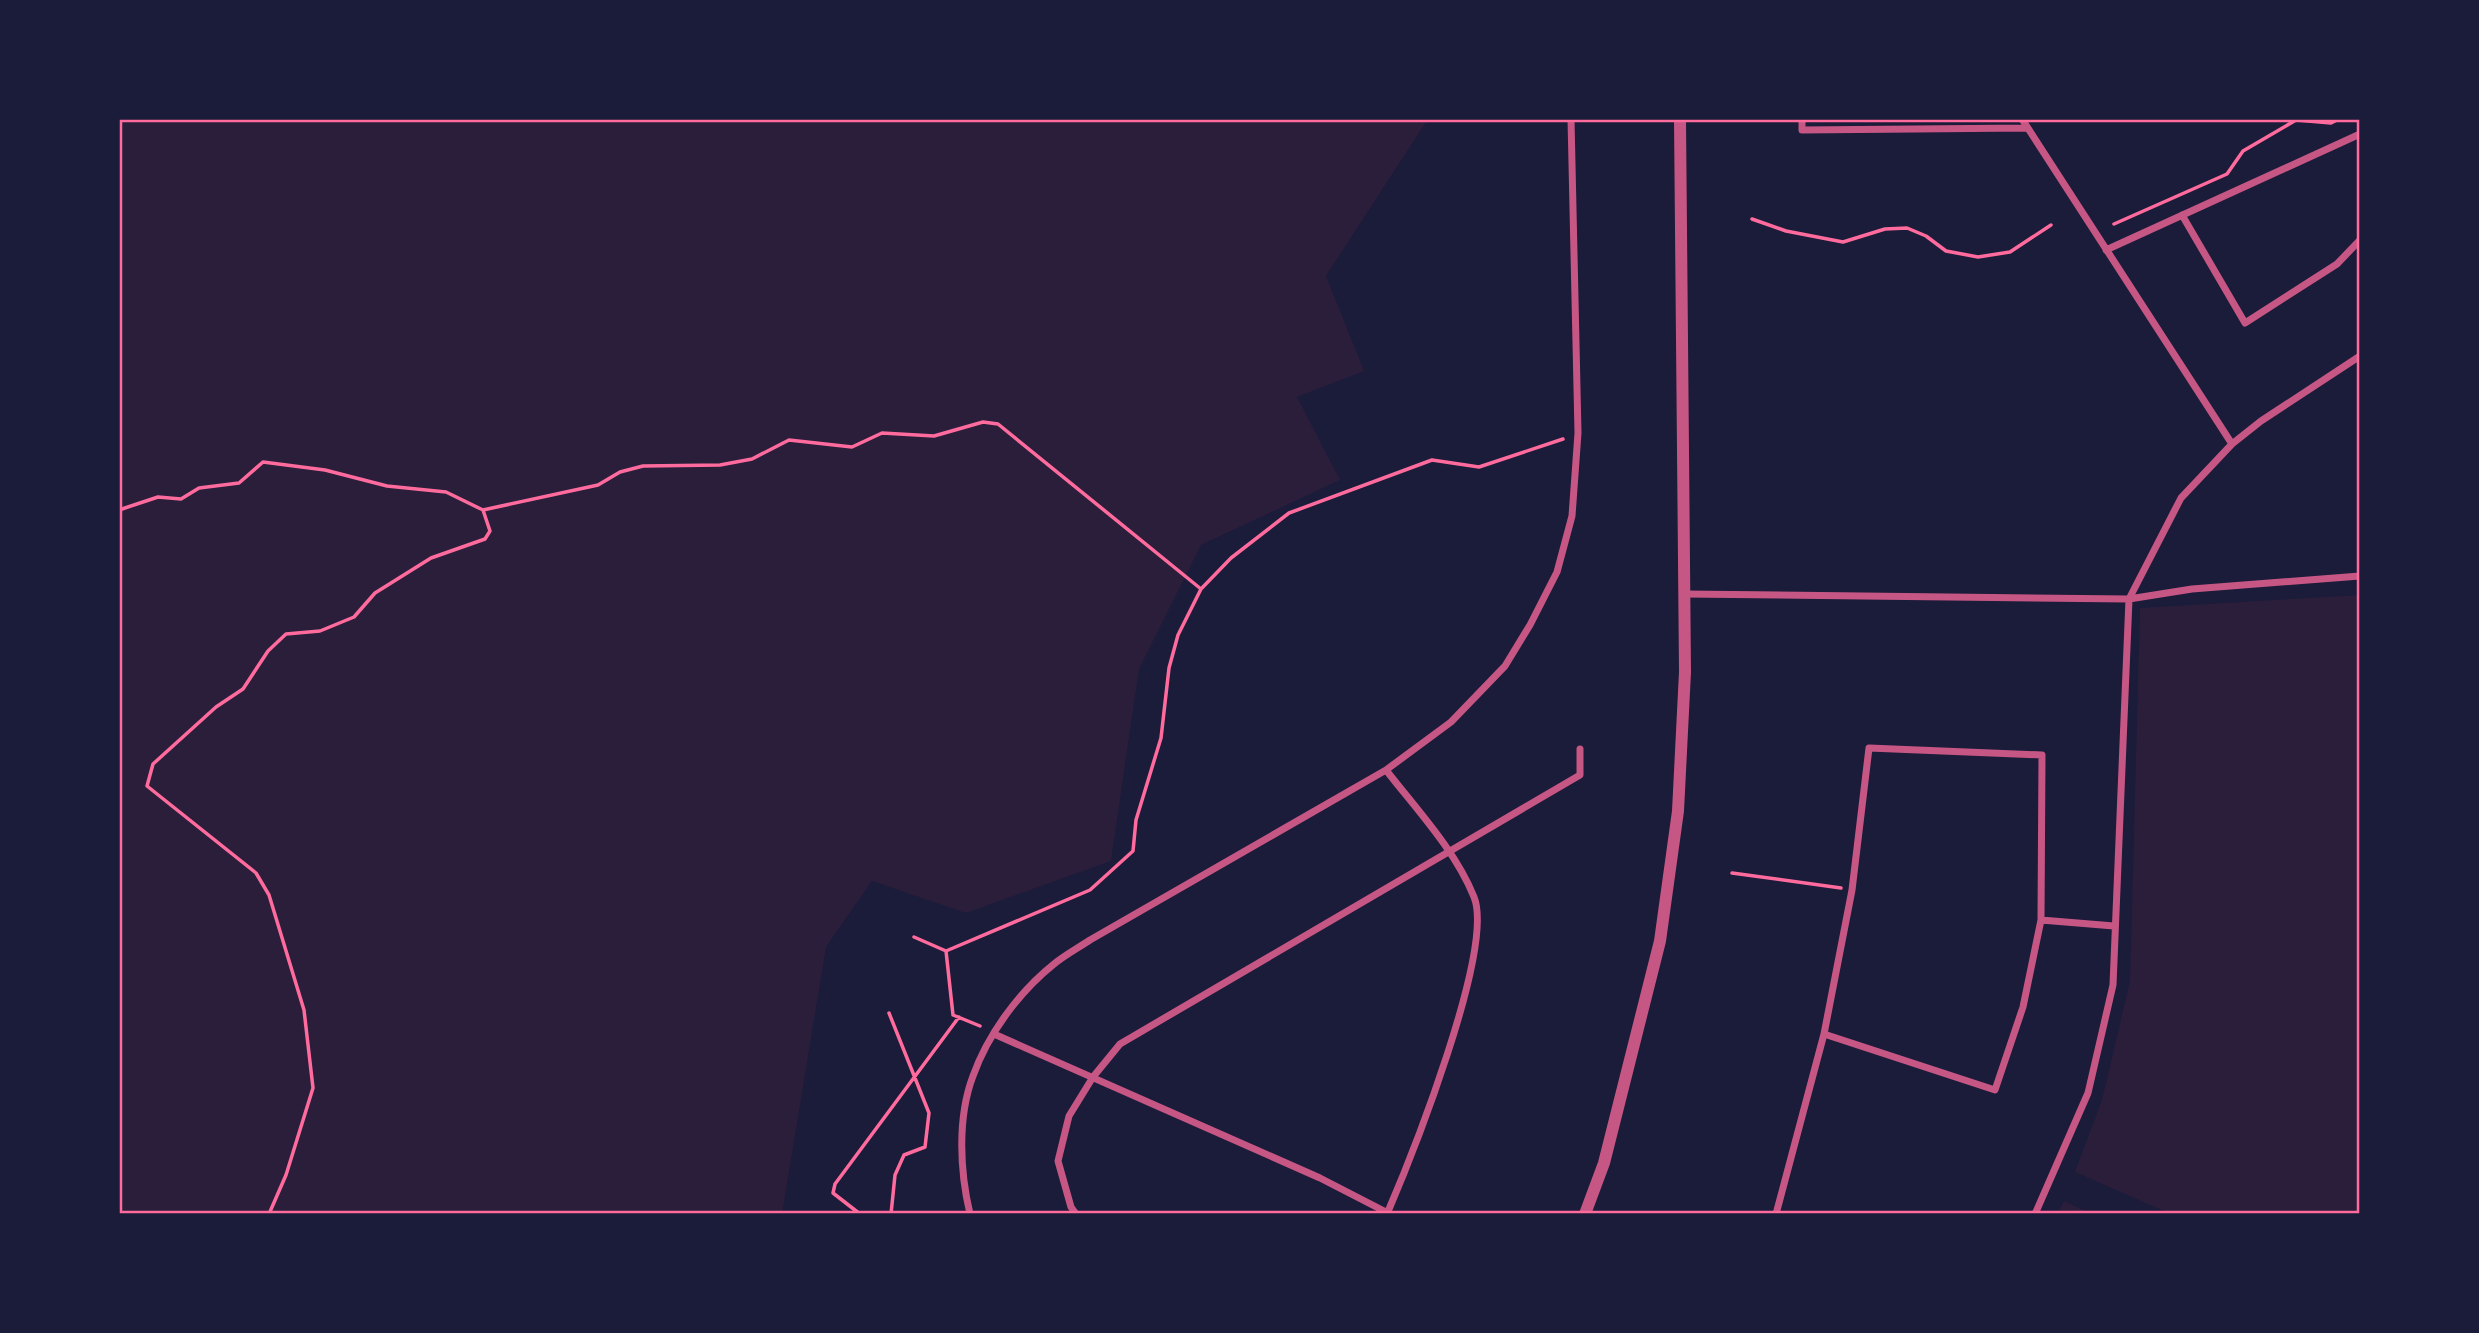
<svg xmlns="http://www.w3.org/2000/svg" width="2479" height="1333" font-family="'Fira Sans Condensed',sans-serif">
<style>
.green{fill:#2a1e3b}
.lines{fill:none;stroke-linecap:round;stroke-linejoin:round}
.path{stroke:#ff6b9d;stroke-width:3.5}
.minor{stroke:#c65784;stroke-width:7}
.tertiary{stroke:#c65784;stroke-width:12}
.neatline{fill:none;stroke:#ff6b9d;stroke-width:2.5}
</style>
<rect width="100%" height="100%" fill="#1b1b3a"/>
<!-- green -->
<path class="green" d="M 119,119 L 1428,119 L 1326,276 L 1364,371 L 1297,397 L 1340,480 L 1201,545 L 1139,669 L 1111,861 L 966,913 L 872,881 L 826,947 L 782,1214 L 119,1214 Z
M 2360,595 L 2360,1214 L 2171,1214 L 2075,1172 L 2102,1100 L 2130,981 L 2140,608 Z
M 2064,1201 L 2092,1214 L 2057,1214 Z"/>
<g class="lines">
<!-- path -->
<path class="path" d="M 1752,219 L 1786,231 L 1843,242 L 1885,229 L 1907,228 L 1926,236 L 1946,251 L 1978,257 L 2010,252 L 2051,225
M 2114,224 L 2227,174 L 2243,151 L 2296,120 L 2331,123 L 2339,119
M 119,510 L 158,497 L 181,499 L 199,488 L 239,483 L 263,462 L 325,470 L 387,486 L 446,492 L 483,510 L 598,485 L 620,472 L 643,466 L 720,465 L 752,459 L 789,440 L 852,447 L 882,433 L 934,436 L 983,422 L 998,424 L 1201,589
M 1732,873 L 1841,888
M 914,937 L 946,951 L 953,1015 L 980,1026
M 946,951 L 1090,890 L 1133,851 L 1136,820 L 1161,738 L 1169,668 L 1178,635 L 1201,589 L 1231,558 L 1289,513 L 1432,460 L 1479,467 L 1563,439
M 889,1013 L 929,1113 L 925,1147 L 904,1155 L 895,1175 L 891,1214
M 269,1214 L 286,1175 L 313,1088 L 304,1010 L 269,895 L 256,873 L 147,786 L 153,764 L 216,707 L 243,689 L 268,651 L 286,634 L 320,631 L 354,617 L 375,593 L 431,558 L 485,539 L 490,531 L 483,510
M 860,1214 L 833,1193 L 835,1184 L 959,1017"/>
<!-- minor -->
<path class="minor" d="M 1802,119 L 1802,130 L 2027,128
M 2022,119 L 2232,444
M 2182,215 L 2245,323 L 2337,264 L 2360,240
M 2106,250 L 2360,134
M 1684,594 L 2129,599 L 2192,589 L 2360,576
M 1386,770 C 1417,810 1455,850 1474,897 C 1495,949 1411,1158 1387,1214
M 994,1034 L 1320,1178 L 1388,1213
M 1824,1034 L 1995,1090 L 2023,1007 L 2041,920 L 2114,926
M 970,1214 C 960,1172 957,1118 973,1076 C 988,1034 1019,992 1054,964 C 1065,955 1078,948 1090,940 L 1386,770 L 1451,722 L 1505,666 L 1530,625 L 1557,572 L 1572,516 L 1578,433 L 1571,119
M 1076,1214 L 1071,1207 L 1058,1161 L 1069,1116 L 1093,1077 L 1120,1044 L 1580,775 L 1580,749
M 1776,1214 L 1824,1034 L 1852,890 L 1869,748 L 2042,755 L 2041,920
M 2035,1214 L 2088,1093 L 2113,985 L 2129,599 L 2181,498 L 2232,444 L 2261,421 L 2360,356"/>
<!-- tertiary -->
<path class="tertiary" d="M 1585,1214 L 1604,1163 L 1660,941 L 1678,811 L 1685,672 L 1680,119"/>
</g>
<!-- border -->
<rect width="2479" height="1333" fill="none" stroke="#1b1b3a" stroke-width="242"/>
<rect x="121" y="121" width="2237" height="1091" class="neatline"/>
</svg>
